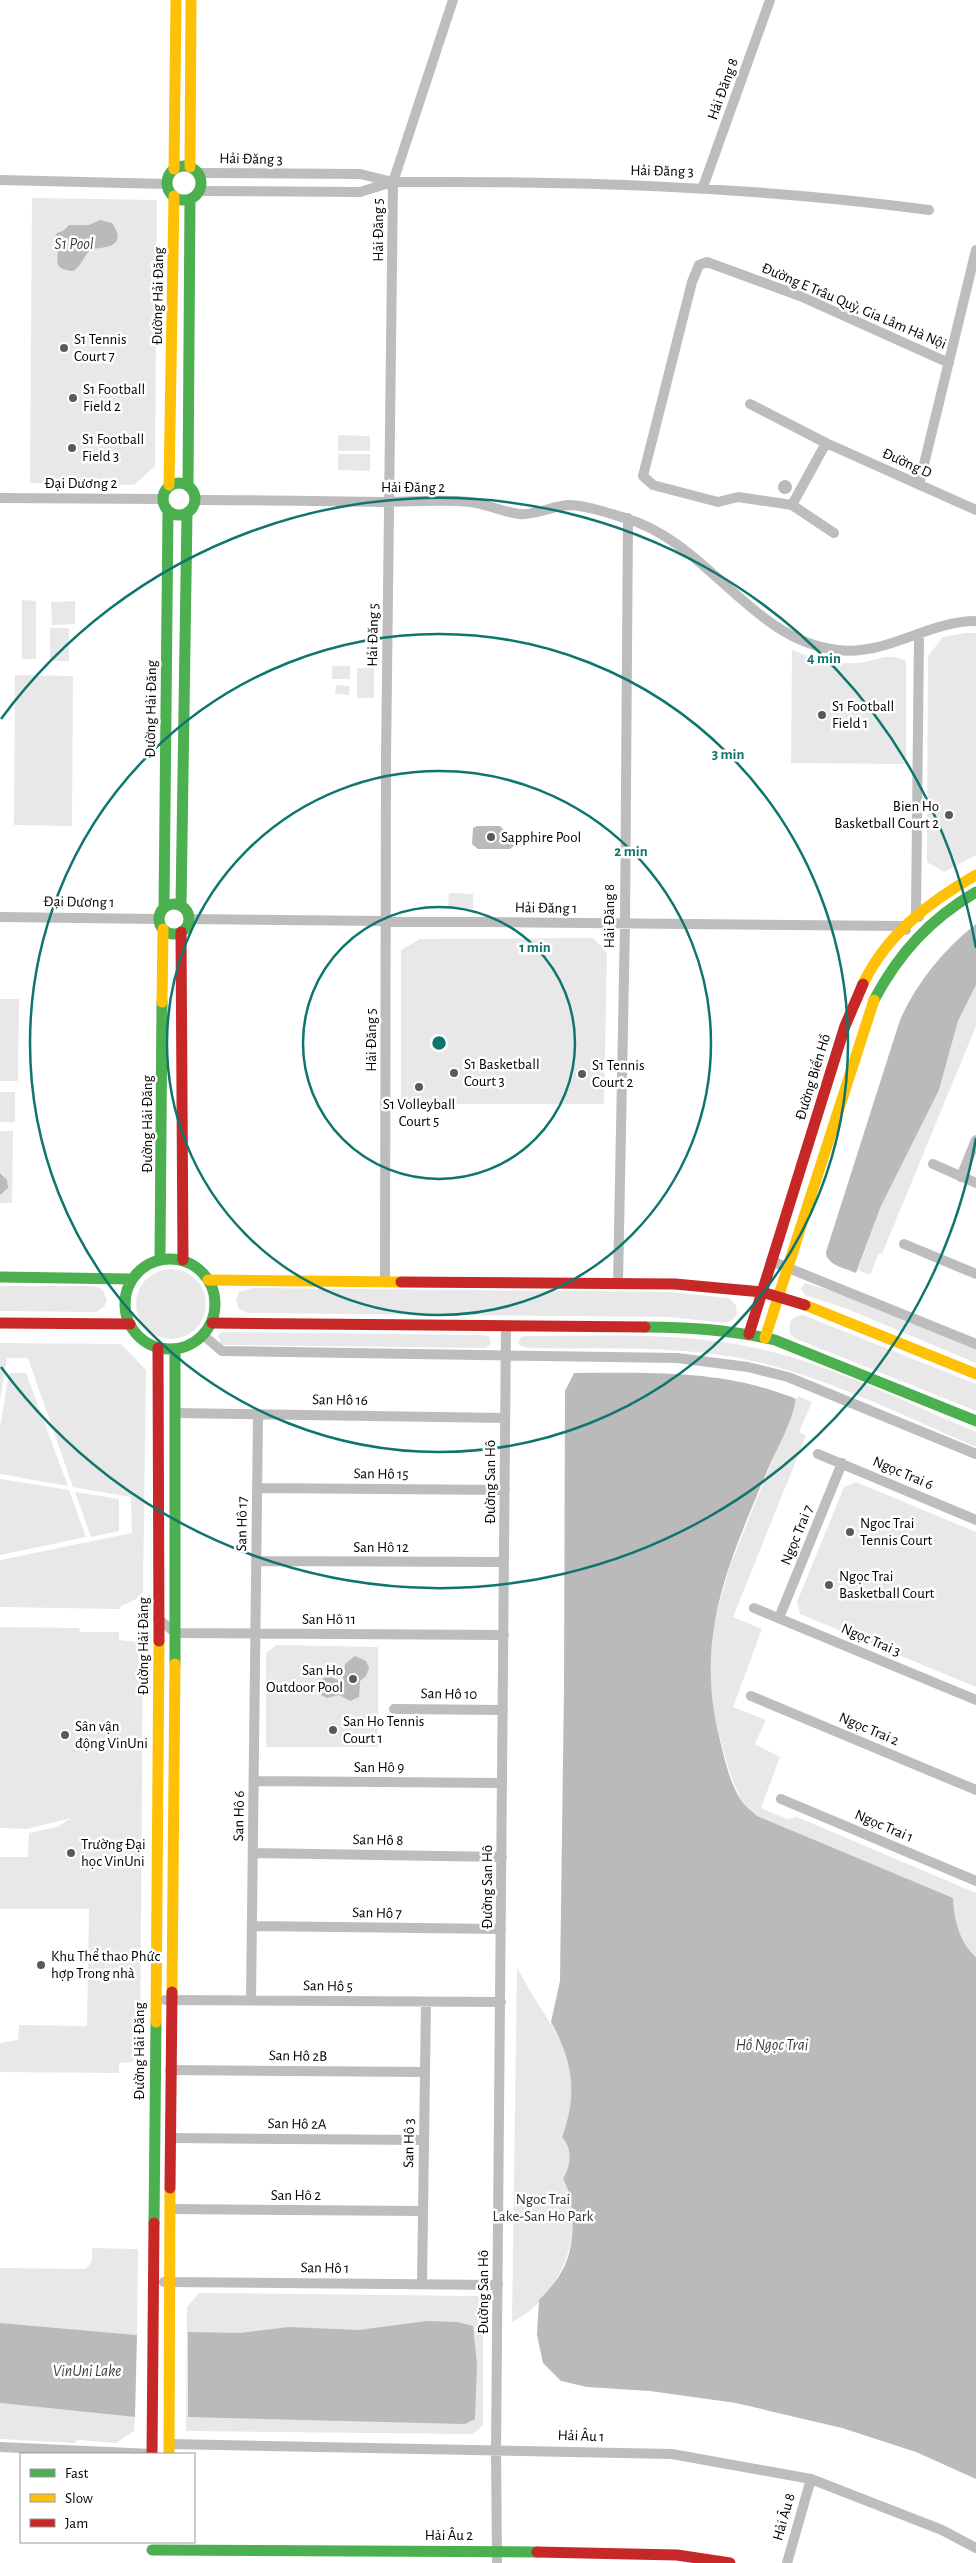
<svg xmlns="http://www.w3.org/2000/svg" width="976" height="2563" font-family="'Alegreya Sans',sans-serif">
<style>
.green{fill:#e8e8e8}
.water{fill:#bababa}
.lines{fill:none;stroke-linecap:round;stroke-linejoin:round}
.street{stroke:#bdbdbd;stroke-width:10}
.fast{stroke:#4caf50;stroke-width:11}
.slow{stroke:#ffc107;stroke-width:11}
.jam{stroke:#c62828;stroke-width:11}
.ring{fill:none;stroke:#0f766e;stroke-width:2.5}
.poi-dot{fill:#595959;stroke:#fff;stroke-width:2}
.labels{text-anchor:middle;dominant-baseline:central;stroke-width:5;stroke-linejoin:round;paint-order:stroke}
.street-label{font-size:15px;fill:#000;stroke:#fff}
.poi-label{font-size:15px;fill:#000;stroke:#fff;text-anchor:start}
.park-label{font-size:15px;fill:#2d2d2d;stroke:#fff}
.water-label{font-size:16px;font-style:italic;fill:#3e3e3e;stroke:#fff}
.centre{fill:#0f766e;stroke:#fff;stroke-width:2.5}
.ring-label{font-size:15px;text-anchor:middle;font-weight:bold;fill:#0f766e;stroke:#fff;stroke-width:5;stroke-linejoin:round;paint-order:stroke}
</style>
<rect width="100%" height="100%" fill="#fff"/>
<!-- green -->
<path class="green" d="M 32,198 L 157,200 L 155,466 L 134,485 L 30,483 Z
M 338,435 L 370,436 L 370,451 L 338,451 Z
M 338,454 L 370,454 L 370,471 L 338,470 Z
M 22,600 L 36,601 L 36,659 L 22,659 Z
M 75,601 L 75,624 L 52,625 L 51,602 Z
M 50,628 L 69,628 L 69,661 L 50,661 Z
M 965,633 L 976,633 L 976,855 L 944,872 L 927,862 L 928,656 L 943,637 Z
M 792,650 C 812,658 835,665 857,663 C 878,661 886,651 906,661 L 906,764 L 791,763 Z
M 332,666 L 350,666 L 350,679 L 332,679 Z
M 357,668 L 374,668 L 374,698 L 357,698 Z
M 15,675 L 73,676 L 72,826 L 14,825 Z
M 336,685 L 350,686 L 349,695 L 335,694 Z
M 449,893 L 473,894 L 473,909 L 448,908 Z
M 593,938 L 607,953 L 604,1104 L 401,1104 L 401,950 L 420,939 Z
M 976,985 L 976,1026 L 882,1254 L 879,1253 L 870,1275 L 858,1270 L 881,1206 L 939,1090 L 958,1021 Z
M 0,999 L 19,999 L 18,1081 L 0,1081 Z
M 0,1092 L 15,1092 L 15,1122 L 0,1122 Z
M 0,1131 L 13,1131 L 12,1203 L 0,1203 Z
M136 1304a35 35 0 1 1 70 0a35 35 0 1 1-70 0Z
M 805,1283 L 845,1295 L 976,1349 L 976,1363 L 845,1308 L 805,1295 L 801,1289 Z
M 0,1286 L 94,1286 L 102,1289 L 107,1299 L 104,1307 L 96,1312 L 0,1311 Z
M 252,1288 L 671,1292 L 728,1298 C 737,1302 739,1311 734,1319 L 725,1323 L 670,1317 L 248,1313 L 239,1309 L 236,1300 L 239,1292 Z
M 803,1315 L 976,1384 L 976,1411 L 794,1338 L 790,1333 C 788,1322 792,1316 803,1315 Z
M 223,1332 L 481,1335 L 489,1337 L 491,1344 L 485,1348 L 224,1345 L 221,1345 L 218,1335 Z
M 525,1336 C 597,1336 670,1332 741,1345 C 820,1359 902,1401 976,1432 L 976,1447 C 899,1414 821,1374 739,1358 C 669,1345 597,1349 527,1348 L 519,1345 L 518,1343 L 521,1337 Z
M 0,1343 L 121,1344 L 146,1370 L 143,1592 L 136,1599 L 121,1606 L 120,1609 L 0,1607 L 0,1560 L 132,1533 L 131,1497 L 73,1487 L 28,1358 L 7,1358 L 0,1400 Z
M 9,1373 L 26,1373 L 68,1486 L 0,1474 L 0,1428 Z
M 798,1396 L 812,1402 L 799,1432 L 806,1436 L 733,1617 L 762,1629 L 733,1707 L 766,1720 L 755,1744 L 780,1757 L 761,1808 L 787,1819 L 797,1817 L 976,1893 L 976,1957 C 959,1942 954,1919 952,1898 L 757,1816 L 741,1800 L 730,1774 L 713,1713 L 709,1678 L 713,1625 L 730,1566 Z
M 0,1479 L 69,1490 L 86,1537 L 0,1555 Z
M 856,1482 L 976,1532 L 976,1687 L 800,1614 L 797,1602 L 844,1487 Z
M 75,1492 L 119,1499 L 119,1531 L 91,1537 Z
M 0,1627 L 79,1628 L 80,1632 L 119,1632 L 119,1640 L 136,1642 L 143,1652 L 140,2054 L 132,2062 L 119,2063 L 119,2073 L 0,2072 L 0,2043 L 18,2040 L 19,2025 L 87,2026 L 89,1909 L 0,1909 L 0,1857 L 28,1857 L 29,1833 L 57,1827 L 71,1818 L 27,1829 L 0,1828 Z
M 277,1645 L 378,1647 L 378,1747 L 266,1747 L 266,1653 Z
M 517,1967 C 549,2032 592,2056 562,2137 C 573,2150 571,2165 563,2179 C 590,2227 560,2299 512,2322 Z
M 92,2248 L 138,2249 L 137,2335 L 0,2323 L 0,2268 L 85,2269 C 93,2264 92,2258 92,2248 Z
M 199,2293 L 478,2296 L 483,2304 L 483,2425 L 473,2434 L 186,2431 L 187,2307 Z
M 0,2403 L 135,2417 L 134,2431 L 116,2443 L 78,2440 L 75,2443 L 0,2439 Z"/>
<!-- water -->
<path class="water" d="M 100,220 L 112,223 C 128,246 107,247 92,249 C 83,255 83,265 73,271 C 50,269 60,258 57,248 C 56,246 54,244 53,241 L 57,233 L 63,231 L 69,225 L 89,225 Z
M778 487a7 7 0 1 1 14 0a7 7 0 1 1-14 0Z
M 477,826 L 500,826 L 513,840 L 514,846 L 510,849 L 478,849 L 472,844 L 473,828 Z
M 976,924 L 976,985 L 958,1021 L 939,1090 L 881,1206 L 856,1273 C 845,1268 826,1265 826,1252 L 900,1020 C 917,982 943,950 976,924 Z
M 0,1173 L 7,1180 L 8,1188 L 0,1195 Z
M 574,1373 C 639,1373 708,1370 771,1390 C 779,1393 788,1395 796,1399 C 792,1423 777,1448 768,1469 C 730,1560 694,1635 719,1736 C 724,1756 729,1782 741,1800 C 745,1806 752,1811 757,1816 L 953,1898 C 954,1919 959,1942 976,1957 L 976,2479 L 916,2452 L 842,2428 L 736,2403 L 650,2391 L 587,2387 L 561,2381 L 543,2363 L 537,2335 L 539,2300 C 548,2291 557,2281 563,2269 C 576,2245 576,2202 563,2179 C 571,2165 573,2150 562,2137 C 578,2094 573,2062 551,2022 L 560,1981 L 564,1688 L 565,1391 Z
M 355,1656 L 366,1661 L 369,1668 L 366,1676 L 360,1681 L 359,1697 L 350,1701 L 339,1695 L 327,1698 L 319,1694 L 318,1681 L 328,1676 L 338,1680 L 343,1679 L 345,1664 Z
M 427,2321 L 457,2322 L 473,2326 L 477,2364 L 475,2419 L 465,2424 L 188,2417 L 188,2332 L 240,2333 L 289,2327 L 359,2330 Z
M 0,2323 L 137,2335 L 135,2417 L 0,2403 Z"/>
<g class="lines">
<!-- street -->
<path class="street" d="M 198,173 L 360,174 L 393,182 C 572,181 752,186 929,210
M 0,180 L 167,184
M 703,187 L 770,0
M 199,191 L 360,192 L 392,182
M 750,404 L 826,443 L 976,510
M 919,485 L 976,250
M 0,498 L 162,499
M 195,500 C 257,500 320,501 383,502 C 411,502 442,499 470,502 C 487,504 503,512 519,514 C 535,516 552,506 568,505 C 586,505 608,513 625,518 C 708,542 752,641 838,650 C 887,656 928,621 976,621
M 792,505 L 826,443
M 834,533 L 792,505 L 738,497 L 718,502 L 653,485 L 643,476 L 692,282 L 699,265 L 707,262 L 800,296 L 949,363
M 0,917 L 159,919
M 919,917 L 916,913 L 919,635
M 189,919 L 902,926 L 906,930
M 933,1164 L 976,1183
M 961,1177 L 976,1140
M 904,1244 L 976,1274
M 771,1261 L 976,1344
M 385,1281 L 386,757 L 393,182 L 453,0
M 618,1283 L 625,924 L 628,518
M 203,1335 L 222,1351 L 677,1358 L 748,1367 L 788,1377 L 976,1454
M 175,1413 L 505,1418
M 818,1454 L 976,1520
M 258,1488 L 505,1490
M 257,1561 L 504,1562
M 754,1608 L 976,1700
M 779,1618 L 842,1463
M 158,1619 L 176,1633 L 504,1635
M 751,1696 L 976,1790
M 394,1709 L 503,1710
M 255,1781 L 502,1783
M 781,1799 L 976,1881
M 254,1853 L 502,1857
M 253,1926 L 501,1929
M 165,2000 L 501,2002
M 251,2000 L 258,1414
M 170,2070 L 425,2072
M 170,2138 L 424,2140
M 170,2209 L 422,2211
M 164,2282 L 498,2285
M 422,2284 L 426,2002
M 169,2444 L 672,2454 L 811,2479 L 942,2530 L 976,2548
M 0,2447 L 152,2454
M 497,2563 L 496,2449 L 506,1326
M 787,2563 L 811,2479"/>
<!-- fast -->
<path class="fast" d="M167 183a17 17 0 1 1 34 0a17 17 0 1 1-34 0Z
M163 499a16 16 0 1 1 32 0a16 16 0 1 1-32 0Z
M 188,486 L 190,199
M159 919a15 15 0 1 1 30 0a15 15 0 1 1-30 0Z
M 181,906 L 187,513
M 164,908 L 168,511
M 874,1000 C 899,953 930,919 976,892
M125 1304a45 45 0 1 1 90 0a45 45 0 1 1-90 0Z
M 160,1259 L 162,1002
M 0,1277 L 131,1279
M 645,1327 C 689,1327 732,1330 775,1340 L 976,1421
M 175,1349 L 175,1664
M 154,2223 L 156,2022
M 152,2550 L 537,2552"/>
<!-- slow -->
<path class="slow" d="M 190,167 L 191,0
M 174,169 L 176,0
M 169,485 L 174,196
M 863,984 C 887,934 929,902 976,875
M 162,1002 L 163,929
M 208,1280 L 401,1282
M 805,1305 L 976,1374
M 765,1338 L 874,1000
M 172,1992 L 175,1664
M 156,2022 L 159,1641
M 169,2454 L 170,2188"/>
<!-- jam -->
<path class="jam" d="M 181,932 L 183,1260
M 401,1282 L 675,1284 L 762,1292 L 805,1305
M 0,1323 L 130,1324
M 212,1323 L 645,1327
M 749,1334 L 845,1026 L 863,984
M 158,1348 L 159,1641
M 170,2188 L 172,1992
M 152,2454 L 154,2223
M 537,2552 L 677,2555 L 730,2563"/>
</g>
<!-- distance rings -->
<g class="ring">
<circle cx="439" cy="1043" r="136"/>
<circle cx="439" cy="1043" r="272"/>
<circle cx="439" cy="1043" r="409"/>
<path d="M976 1138A545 545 0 0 1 1 1367M1 719A545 545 0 0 1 976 948"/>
</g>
<!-- markers -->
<g class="poi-dot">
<circle cx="64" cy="348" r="5"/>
<circle cx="73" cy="398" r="5"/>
<circle cx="72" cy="448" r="5"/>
<circle cx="822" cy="715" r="5"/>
<circle cx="949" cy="815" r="5"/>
<circle cx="491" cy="837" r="5"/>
<circle cx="454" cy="1073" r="5"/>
<circle cx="582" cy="1074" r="5"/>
<circle cx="419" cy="1087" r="5"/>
<circle cx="850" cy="1532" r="5"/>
<circle cx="829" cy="1585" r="5"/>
<circle cx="353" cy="1679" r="5"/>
<circle cx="333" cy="1730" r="5"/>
<circle cx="65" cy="1735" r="5"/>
<circle cx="71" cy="1853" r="5"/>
<circle cx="41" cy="1965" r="5"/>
</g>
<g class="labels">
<!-- street labels -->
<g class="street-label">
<text transform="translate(723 89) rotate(-70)">Hải Đăng 8</text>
<text transform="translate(251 159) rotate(1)">Hải Đăng 3</text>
<text transform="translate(662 171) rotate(1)">Hải Đăng 3</text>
<text transform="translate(378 230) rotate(-90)">Hải Đăng 5</text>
<text transform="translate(158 296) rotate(-89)">Đường Hải Đăng</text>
<text transform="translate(854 306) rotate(23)">Đường E Trâu Quỳ, Gia Lâm Hà Nội</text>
<text transform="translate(907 463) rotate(24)">Đường D</text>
<text x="81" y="483">Đại Dương 2</text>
<text x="413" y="487">Hải Đăng 2</text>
<text transform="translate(373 635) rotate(-89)">Hải Đăng 5</text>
<text transform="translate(151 709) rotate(-89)">Đường Hải Đăng</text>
<text transform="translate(79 902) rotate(1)">Đại Dương 1</text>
<text transform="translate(546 908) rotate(1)">Hải Đăng 1</text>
<text transform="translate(609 916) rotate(-90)">Hải Đăng 8</text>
<text transform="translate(371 1040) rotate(-90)">Hải Đăng 5</text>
<text transform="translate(813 1077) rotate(-73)">Đường Biển Hồ</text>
<text transform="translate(147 1124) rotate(-90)">Đường Hải Đăng</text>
<text transform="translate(340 1400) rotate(1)">San Hô 16</text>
<text transform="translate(903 1473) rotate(23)">Ngọc Trai 6</text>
<text transform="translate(381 1474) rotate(1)">San Hô 15</text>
<text transform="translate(490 1482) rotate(-90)">Đường San Hô</text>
<text transform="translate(242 1524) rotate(-89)">San Hô 17</text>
<text transform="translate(797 1535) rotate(-68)">Ngọc Trai 7</text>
<text x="381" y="1547">San Hô 12</text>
<text x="329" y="1619">San Hô 11</text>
<text transform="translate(871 1640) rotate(23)">Ngọc Trai 3</text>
<text transform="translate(143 1646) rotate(-90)">Đường Hải Đăng</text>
<text transform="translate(449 1694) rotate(1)">San Hô 10</text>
<text transform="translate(869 1729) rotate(23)">Ngọc Trai 2</text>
<text x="379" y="1767">San Hô 9</text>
<text transform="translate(239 1816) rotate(-89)">San Hô 6</text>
<text transform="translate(884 1826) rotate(23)">Ngọc Trai 1</text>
<text transform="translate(378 1840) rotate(1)">San Hô 8</text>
<text transform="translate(487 1887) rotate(-90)">Đường San Hô</text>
<text transform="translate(377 1913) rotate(1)">San Hô 7</text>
<text transform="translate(328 1986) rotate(1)">San Hô 5</text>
<text transform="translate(139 2051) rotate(-90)">Đường Hải Đăng</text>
<text transform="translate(298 2056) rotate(1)">San Hô 2B</text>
<text transform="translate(297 2124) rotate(1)">San Hô 2A</text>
<text transform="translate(409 2143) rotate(-89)">San Hô 3</text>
<text x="296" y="2195">San Hô 2</text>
<text transform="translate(325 2268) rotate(1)">San Hô 1</text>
<text transform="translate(483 2292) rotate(-90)">Đường San Hô</text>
<text transform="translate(581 2436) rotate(2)">Hải Âu 1</text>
<text transform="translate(784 2517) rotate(-74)">Hải Âu 8</text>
<text x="449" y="2535">Hải Âu 2</text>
</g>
<!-- poi labels -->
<g class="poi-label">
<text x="74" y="339">S1 Tennis<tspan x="74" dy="17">Court 7</tspan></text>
<text x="83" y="389">S1 Football<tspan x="83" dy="17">Field 2</tspan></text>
<text x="82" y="439">S1 Football<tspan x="82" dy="17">Field 3</tspan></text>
<text x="832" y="706">S1 Football<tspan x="832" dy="17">Field 1</tspan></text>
<text x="939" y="806" text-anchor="end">Bien Ho<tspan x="939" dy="17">Basketball Court 2</tspan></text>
<text x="501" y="837">Sapphire Pool</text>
<text x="464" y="1064">S1 Basketball<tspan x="464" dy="17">Court 3</tspan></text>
<text x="592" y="1065">S1 Tennis<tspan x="592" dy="17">Court 2</tspan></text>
<text x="419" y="1104" text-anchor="middle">S1 Volleyball<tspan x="419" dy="17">Court 5</tspan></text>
<text x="860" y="1523">Ngoc Trai<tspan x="860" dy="17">Tennis Court</tspan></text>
<text x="839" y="1576">Ngọc Trai<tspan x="839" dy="17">Basketball Court</tspan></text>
<text x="343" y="1670" text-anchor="end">San Ho<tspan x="343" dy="17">Outdoor Pool</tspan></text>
<text x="343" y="1721">San Ho Tennis<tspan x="343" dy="17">Court 1</tspan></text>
<text x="75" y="1726">Sân vận<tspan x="75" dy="17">động VinUni</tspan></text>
<text x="81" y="1844">Trường Đại<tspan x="81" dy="17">học VinUni</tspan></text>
<text x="51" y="1956">Khu Thể thao Phức<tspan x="51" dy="17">hợp Trong nhà</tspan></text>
</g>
<!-- park labels -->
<g class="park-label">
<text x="543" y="2199">Ngoc Trai<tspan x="543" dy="17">Lake-San Ho Park</tspan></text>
</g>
<!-- water labels -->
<g class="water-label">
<text x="74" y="244">S1 Pool</text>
<text x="772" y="2045">Hồ Ngọc Trai</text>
<text x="87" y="2371">VinUni Lake</text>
</g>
</g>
<circle cx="439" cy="1043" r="8" class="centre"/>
<g class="ring-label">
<text x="824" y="663">4 min</text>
<text x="728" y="759">3 min</text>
<text x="631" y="856">2 min</text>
<text x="535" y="952">1 min</text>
</g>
<!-- legend -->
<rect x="20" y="2453" width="175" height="90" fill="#ffffff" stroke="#999999"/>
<rect x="30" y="2469" width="25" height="8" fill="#4caf50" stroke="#999999"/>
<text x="65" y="2478" font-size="15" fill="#000000">Fast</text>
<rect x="30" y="2494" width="25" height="8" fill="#ffc107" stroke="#999999"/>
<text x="65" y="2503" font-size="15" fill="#000000">Slow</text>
<rect x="30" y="2519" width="25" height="8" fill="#c62828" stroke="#999999"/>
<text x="65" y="2528" font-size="15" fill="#000000">Jam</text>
</svg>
